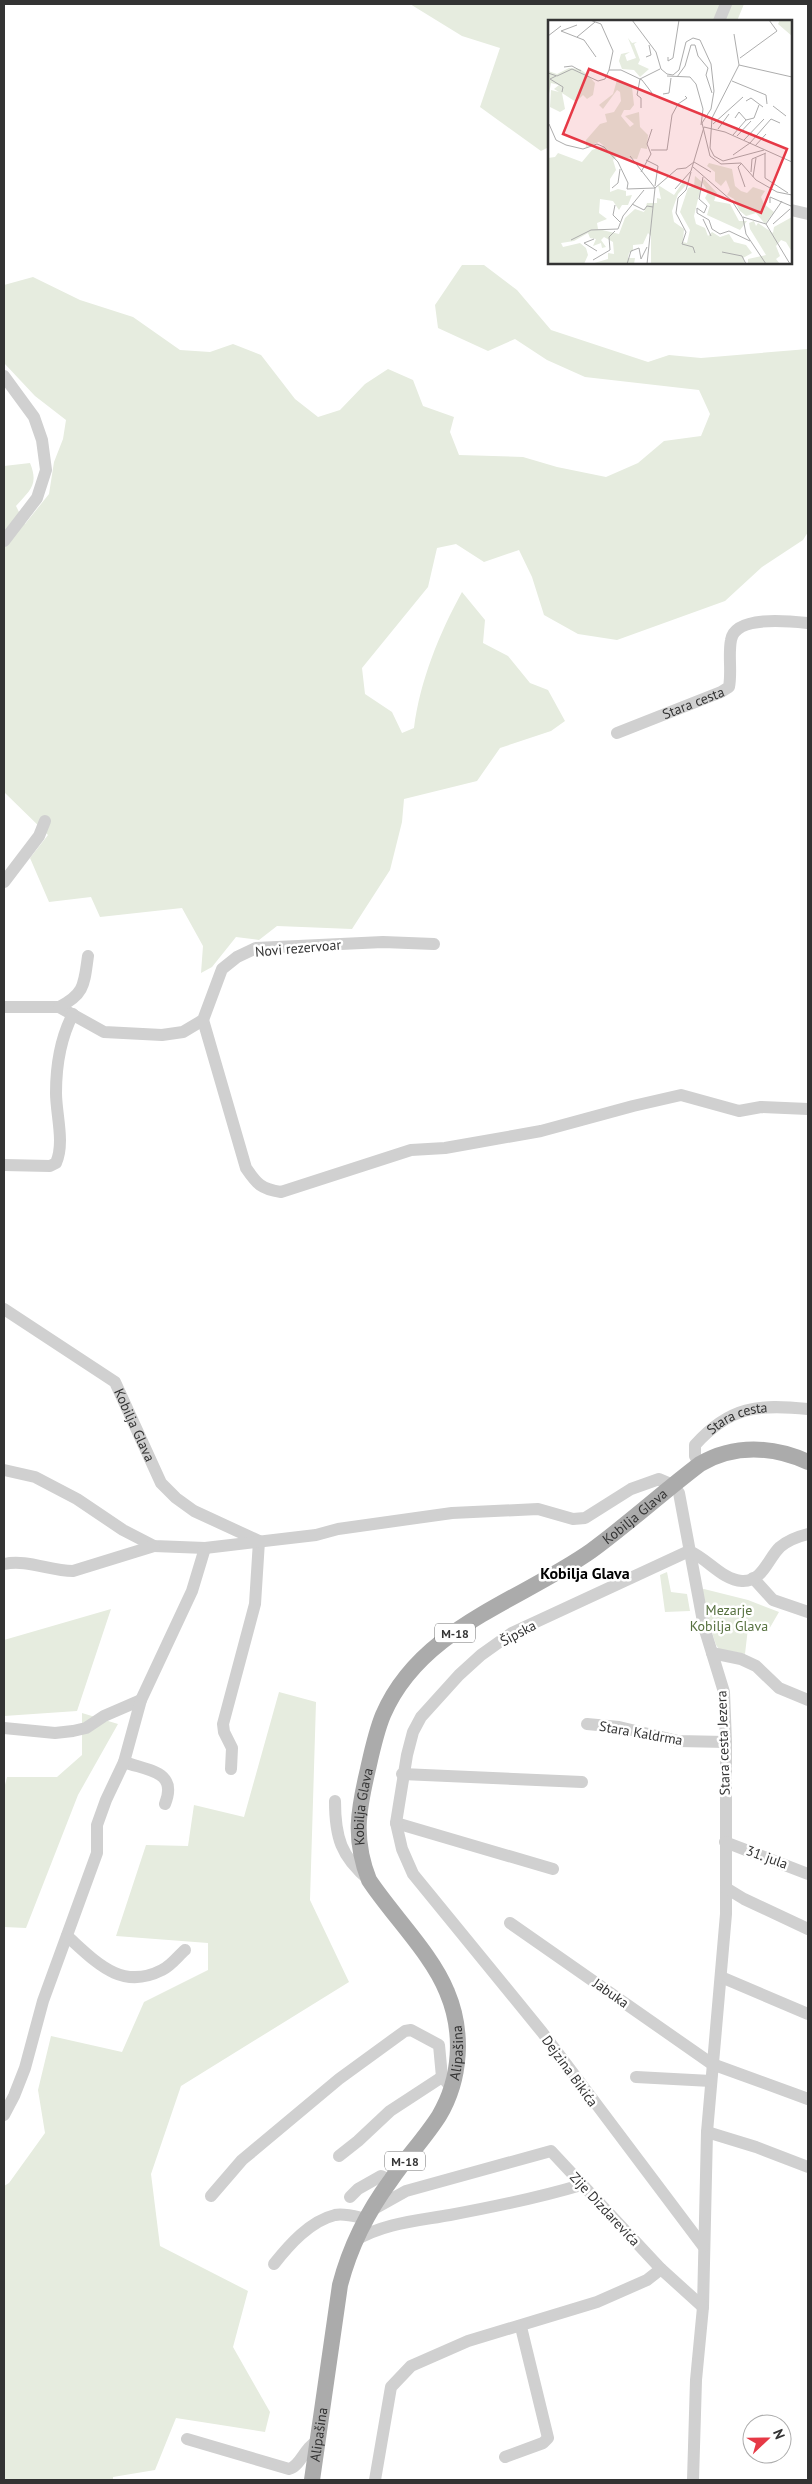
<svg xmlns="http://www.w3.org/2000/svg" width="812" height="2484" font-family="'PT Sans',sans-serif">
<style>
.green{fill:#e6ecdf}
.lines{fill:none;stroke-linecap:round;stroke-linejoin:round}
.minor{stroke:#d0d0d0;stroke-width:12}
.major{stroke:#ababab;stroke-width:16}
.labels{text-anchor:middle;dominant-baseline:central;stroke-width:5;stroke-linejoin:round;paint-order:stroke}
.shield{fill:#fff;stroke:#707070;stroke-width:1}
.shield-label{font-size:12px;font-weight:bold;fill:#333}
.street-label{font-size:14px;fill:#333;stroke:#fff}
.park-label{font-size:14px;fill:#56703f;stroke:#fff}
.quarter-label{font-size:16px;font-weight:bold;fill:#000;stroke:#fff}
.inset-road{fill:none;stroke:#adadad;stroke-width:1}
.view{fill:#e63946;fill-opacity:0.15;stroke:#e63946;stroke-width:2.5}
.inset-edge{fill:none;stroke:#333;stroke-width:2.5}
</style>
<rect width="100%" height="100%" fill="#fff"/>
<!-- green -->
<path class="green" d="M 410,4 L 744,4 L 737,21 L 550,21 L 549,147 L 541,151 L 480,107 L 500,48 L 462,36 Z
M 462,265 L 484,265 L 517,290 L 551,330 L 648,362 L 669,355 L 701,358 L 808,349 L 808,532 L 803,540 L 762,567 L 725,601 L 617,640 L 578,634 L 544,615 L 532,577 L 519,550 L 484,562 L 456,544 L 437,548 L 428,587 L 362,668 L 365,694 L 392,712 L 402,733 L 414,728 C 420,681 439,634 462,592 L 485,620 L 483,643 L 508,656 L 530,683 L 548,690 L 565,721 L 551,731 L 500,748 L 477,781 L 404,799 L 402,822 L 390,870 L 352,929 L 277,926 L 259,940 L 236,937 L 212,967 L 201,973 L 203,946 L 182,908 L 100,917 L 91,897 L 49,902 L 30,858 L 48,835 L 4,792 L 4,466 L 30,463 C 39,485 30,490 16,506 L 25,524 L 49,494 L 54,462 L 63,439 L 66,420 L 35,396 L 4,363 L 4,285 L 33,277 L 80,300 L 133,317 L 180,350 L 210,352 L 233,344 L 261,355 L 295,399 L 318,417 L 340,410 L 365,384 L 388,369 L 413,380 L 423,406 L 454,417 L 450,432 L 459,455 L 523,457 L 557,467 L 606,477 L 638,463 L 664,441 L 701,436 L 710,414 L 699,390 L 585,377 L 547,360 L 515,339 L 488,351 L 438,328 L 435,305 Z
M 667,1572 L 671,1592 L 687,1594 L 690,1611 L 665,1612 L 660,1575 Z
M 704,1589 L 748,1600 L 779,1612 L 768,1631 L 748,1628 L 745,1654 L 719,1649 L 716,1645 L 699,1590 Z
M 111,1609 L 77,1711 L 4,1716 L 4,1640 Z
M 279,1692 L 316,1702 L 310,1900 L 349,1982 L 181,2086 L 151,2174 L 160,2246 L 248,2291 L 233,2347 L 270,2412 L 265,2432 L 176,2418 L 155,2470 L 113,2477 L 113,2480 L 4,2480 L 4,2186 L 9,2183 L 45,2133 L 38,2090 L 51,2036 L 122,2052 L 144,2002 L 208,1970 L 208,1943 L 116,1936 L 146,1845 L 188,1846 L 194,1805 L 244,1817 Z
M 82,1713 L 118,1724 L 78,1795 L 26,1928 L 4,1927 L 4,1789 L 7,1777 L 57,1777 L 82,1755 Z"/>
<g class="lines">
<!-- minor -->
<g class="minor">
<path d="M 719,21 L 726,4"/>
<path d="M 791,210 L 808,214"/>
<path d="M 4,376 L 34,417 L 42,440 L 46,470 L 37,498 L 4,541"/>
<path id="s1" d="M 617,733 L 721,692 L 729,687 C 732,671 728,656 731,640 C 735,615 789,621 808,623"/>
<path d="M 4,882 L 39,836 L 45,821"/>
<path d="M 4,1007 L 59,1007 L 104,1032 L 162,1035 L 183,1032 L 203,1020 L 222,969 L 237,957 L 256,948 L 383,942 L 434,944"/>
<path d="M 59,1007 C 85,994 84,984 88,956"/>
<path d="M 203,1020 L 246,1168 C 257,1184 261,1189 281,1192 L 411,1150 L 445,1148 L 541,1131 L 633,1106 L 681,1095 L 739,1111 L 761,1107 L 808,1109"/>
<path d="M 4,1165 L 50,1166 L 56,1163 C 65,1143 56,1114 56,1093 C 56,1066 61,1037 73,1014"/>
<path id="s2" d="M 4,1309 L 115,1382 L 161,1483 L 176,1498 L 194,1511 L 259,1541 L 255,1604 L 223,1724 L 224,1732 L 232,1748 L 231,1769"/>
<path id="s3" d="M 700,1464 L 695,1456 L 695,1445 C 730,1406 758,1404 808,1409"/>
<path d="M 4,1470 L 35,1477 L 77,1499 L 123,1530 L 154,1546 L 205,1548 L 316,1535 L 338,1529 L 452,1513 L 538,1509 L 573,1519 L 585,1518 L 631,1489 L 659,1479 L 673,1485 L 679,1493 L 704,1627 L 724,1692 L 726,1742 L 726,1914 L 707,2132 L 703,2307 L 696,2380 L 693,2480"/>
<path d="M 4,1564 C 27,1559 50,1571 73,1571 L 154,1546"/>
<path d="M 753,1578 L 773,1600 L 808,1612"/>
<path d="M 712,1653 L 741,1659 L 756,1666 L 779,1688 L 808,1700"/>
<path d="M 587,1724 L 619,1727 L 678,1741 L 726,1742"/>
<path d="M 4,1728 L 55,1733 L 73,1731 L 86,1728 L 104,1716 L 141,1700"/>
<path d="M 124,1762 C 149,1771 178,1771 165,1804"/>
<path d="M 402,1774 L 582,1782"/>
<path d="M 335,1801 C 335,1837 341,1857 369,1880"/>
<path d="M 396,1823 L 553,1869"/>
<path d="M 725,1842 L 808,1874"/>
<path d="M 726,1888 L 744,1899 L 808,1929"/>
<path d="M 510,1923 L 712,2064 L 808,2099"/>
<path d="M 67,1936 C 96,1962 121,1991 162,1970 C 171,1966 178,1956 185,1950"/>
<path d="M 721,1977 L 808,2014"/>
<path d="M 636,2077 L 711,2081"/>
<path d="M 4,2115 L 14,2096 L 25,2068 L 43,2001 L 97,1853 L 97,1825 L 106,1800 L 124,1762 L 141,1700 L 192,1591 L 205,1548"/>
<path d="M 707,2132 L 756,2147 L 808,2167"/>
<path d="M 339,2156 L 358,2141 L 390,2111 L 442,2077"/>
<path d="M 211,2196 L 242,2160 L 339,2079 L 405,2031 L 411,2030 L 439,2045 L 442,2077 L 452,2088"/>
<path d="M 350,2197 L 358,2189 L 381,2176 L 390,2180"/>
<path d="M 372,2210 L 406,2191 L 551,2151 L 661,2269 L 703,2307"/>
<path d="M 354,2241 C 384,2223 416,2221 450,2215 C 493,2207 538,2198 581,2185"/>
<path d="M 703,2246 L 542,2032 L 413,1874 L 402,1849 L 396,1823 L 407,1755 L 413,1732 L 421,1717 L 459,1675 L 481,1655 L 512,1633 L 689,1551 C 707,1558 722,1580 742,1581 C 763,1582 768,1558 780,1547 C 787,1541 800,1536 808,1534"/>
<path d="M 274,2264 C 289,2245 310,2221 335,2215 C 345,2213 357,2217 367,2219"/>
<path d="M 187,2439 L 289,2469 C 301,2466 304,2447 318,2441"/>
<path d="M 505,2457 L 543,2443 L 548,2438 L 521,2327"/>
<path d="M 375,2480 L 391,2387 L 411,2366 L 468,2341 L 597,2302 L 647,2280 L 661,2269"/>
</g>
<!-- major -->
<path class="major" id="s4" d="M 312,2480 L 340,2285 C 350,2247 368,2211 391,2180 C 406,2158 425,2138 439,2116 C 461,2079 464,2032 447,1992 C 432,1954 392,1915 369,1880 C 353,1839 358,1811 368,1769 C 372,1751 376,1732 383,1715 C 420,1628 520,1601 591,1551 C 628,1524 663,1492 700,1464 C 734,1444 773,1446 808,1462"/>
</g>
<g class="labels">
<!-- shield labels -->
<g class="shield">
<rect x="435" y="1623.5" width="40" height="19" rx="4"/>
<rect x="385" y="2151.5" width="40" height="19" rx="4"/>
</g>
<g class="shield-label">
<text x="455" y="1633">M-18</text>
<text x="405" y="2161">M-18</text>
</g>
<!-- street labels -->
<g class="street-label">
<text stroke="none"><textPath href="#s1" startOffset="82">Stara cesta</textPath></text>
<text transform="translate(298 948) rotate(-5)">Novi rezervoar</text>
<text stroke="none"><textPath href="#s3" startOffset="72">Stara cesta</textPath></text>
<text stroke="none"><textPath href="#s2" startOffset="180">Kobilja Glava</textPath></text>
<text stroke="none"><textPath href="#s4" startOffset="1155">Kobilja Glava</textPath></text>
<text transform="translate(518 1633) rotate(-28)">Šipska</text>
<text transform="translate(641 1733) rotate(10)">Stara Kaldrma</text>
<text transform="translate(723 1743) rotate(-92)">Stara cesta Jezera</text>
<text stroke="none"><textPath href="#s4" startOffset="735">Kobilja Glava</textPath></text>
<text transform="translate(767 1857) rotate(20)">31. jula</text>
<text transform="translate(611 1993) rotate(35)">Jabuka</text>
<text stroke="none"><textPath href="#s4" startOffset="461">Alipašina</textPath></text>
<text transform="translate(570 2071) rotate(54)">Dejzina Bikića</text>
<text transform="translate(605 2209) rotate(47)">Zije Dizdarevića</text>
<text stroke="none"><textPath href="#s4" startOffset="46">Alipašina</textPath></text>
</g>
<!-- park labels -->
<g class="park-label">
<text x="729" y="1610">Mezarje<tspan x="729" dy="16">Kobilja Glava</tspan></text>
</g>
<!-- quarter labels -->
<g class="quarter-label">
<text x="585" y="1573">Kobilja Glava</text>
</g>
</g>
<!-- overview -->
<g transform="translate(548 20)">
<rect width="244" height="244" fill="#fff"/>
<path d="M 232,0 L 244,0 L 244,16 L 230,4 ZM 80,18 L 84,23 L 89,22 L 86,24 L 92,40 L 90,44 L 101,49 L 92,57 L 86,50 L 74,49 L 71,41 L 73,34 L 82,32 L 77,35 L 79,41 L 88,38 ZM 21,48 L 32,49 L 40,55 L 47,63 L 45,75 L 39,79 L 35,75 L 28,82 L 14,73 L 17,89 L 12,92 L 2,87 L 3,70 L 11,72 L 6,69 L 11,65 L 3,63 L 0,79 L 0,51 L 9,54 ZM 69,60 L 84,67 L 86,85 L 82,90 L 76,90 L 73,96 L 82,107 L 86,104 L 77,96 L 91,92 L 92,107 L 100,115 L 99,129 L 93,128 L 89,139 L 68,137 L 65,140 L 68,150 L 62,159 L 62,172 L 70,169 L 78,171 L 78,176 L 84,175 L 80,185 L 74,185 L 71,190 L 65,181 L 52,179 L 51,193 L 59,199 L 49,203 L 50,209 L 71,214 L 77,198 L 87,189 L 96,192 L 99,183 L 109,183 L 109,178 L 113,179 L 110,165 L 126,175 L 135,162 L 138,165 L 130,174 L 124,191 L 126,202 L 136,209 L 135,222 L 139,223 L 142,210 L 132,192 L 140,168 L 146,166 L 147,156 L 154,162 L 146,196 L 148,204 L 157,208 L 160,216 L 164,212 L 172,217 L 181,214 L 186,222 L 198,225 L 204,233 L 195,238 L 197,244 L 103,244 L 103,216 L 100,213 L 95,224 L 85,225 L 85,231 L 81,233 L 80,238 L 87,238 L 86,244 L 43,244 L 60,239 L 60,233 L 66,234 L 65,222 L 56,217 L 53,220 L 58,227 L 54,228 L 53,223 L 45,226 L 48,219 L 42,218 L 40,213 L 26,221 L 13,223 L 15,227 L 32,223 L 38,228 L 40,235 L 36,244 L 0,244 L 0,138 L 7,137 L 10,133 L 34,142 L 44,130 L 56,126 L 51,122 L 38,127 L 38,120 L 52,104 L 59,102 L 57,94 L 66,92 L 73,81 L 72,72 L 69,70 L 55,89 L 51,85 L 65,74 ZM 161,143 L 184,149 L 187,166 L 193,171 L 199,173 L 205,167 L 217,171 L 213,177 L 216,184 L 226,192 L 217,204 L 208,193 L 198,196 L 191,190 L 186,179 L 179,175 L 182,170 L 178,160 L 173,166 L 167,161 L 167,152 L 159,146 ZM 156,159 L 169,173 L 166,181 L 182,184 L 191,201 L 199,201 L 192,210 L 159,195 L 162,185 L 157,178 L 160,172 L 154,162 ZM 244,197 L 244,232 L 238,222 L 233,220 L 228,226 L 232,236 L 228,239 L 232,244 L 200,244 L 200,239 L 218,235 L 202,209 L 201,203 L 206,201 L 208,206 L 210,203 L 225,213 L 226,207 Z" fill="#e6ecdf"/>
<path class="inset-road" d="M 42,0 L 53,4 L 65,31 L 61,50M 84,0 L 108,32 L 113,49 L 119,54 L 125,55 L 131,50 L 138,22 L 145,18 L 152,20 L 163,44 L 166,71 L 163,89 L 154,103 L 162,136 L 173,144 L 193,143 L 208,160 L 229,172 L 244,175M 13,11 L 36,20 L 48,37M 13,11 L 29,5M 186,14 L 191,45 L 164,98 L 162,128 L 166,136 L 175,141 L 216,130M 0,16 L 13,6M 29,17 L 47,2M 98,37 L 103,35 L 101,25M 120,37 L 120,41 L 125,38 L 131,0M 192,38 L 229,11 L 221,0M 191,45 L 244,57M 16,47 L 24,46 L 33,51M 0,53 L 9,56 L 24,49 L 50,61 L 57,59 L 61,50 L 73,50 L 94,60 L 104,73M 8,56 L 2,59 L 15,67 L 14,72M 119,56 L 142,57 L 148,64 L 155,89 L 153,105M 129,57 L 137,46 L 143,25 L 147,25 L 150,36 L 160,48 L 158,55 L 164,73M 184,61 L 218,75 L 219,84M 115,74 L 121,73 L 123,58M 198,81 L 203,78 L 215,87M 225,86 L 238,96M 93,88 L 93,78 L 89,75 L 92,59 L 112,49M 187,98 L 191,92 L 198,100M 1,104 L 8,120 L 18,125 L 35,129 L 49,124 L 56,127 L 70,142 L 80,163 L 79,169 L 107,168M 165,104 L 195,77M 170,109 L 181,94M 185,115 L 198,100 L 206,98 L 211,85M 189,116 L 203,101M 196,120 L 216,99M 207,126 L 218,114M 103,130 L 119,130 L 124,95 L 130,84 L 139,78 L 137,76M 217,134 L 217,158 L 240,173M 185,135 L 202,123 L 223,99 L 232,103M 82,136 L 107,168M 98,140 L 110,146 L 107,166M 193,144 L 190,147 L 197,167M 145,147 L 184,181 L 195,198 L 198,214 L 218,244M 93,152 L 103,134 L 99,124 L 104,109M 143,152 L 138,170 L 130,178 L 128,193 L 138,212 L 134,224 L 145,227 L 147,233M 203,152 L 204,139 L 218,133M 155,157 L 151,179 L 159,186 L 156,193 L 149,188 L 149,193 L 161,200 L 164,209 L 172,214 L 181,211 L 202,221M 205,157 L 208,138M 64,168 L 70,163 L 72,149M 127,169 L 143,151 L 156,107 L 177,112 L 244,142M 222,183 L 222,177 L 243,186M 84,184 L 96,190 L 99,186 L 105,187M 67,185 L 65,195 L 73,203M 195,197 L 218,204 L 242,244M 155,199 L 163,216M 218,204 L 234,181M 225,204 L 242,189M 46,219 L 36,223 L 49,231M 23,220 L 43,210 L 70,209 L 75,196 L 96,170M 174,232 L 194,236 L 198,244M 45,240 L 62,230 L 61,217 L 67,211M 79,244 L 83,231 L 91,228 L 93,239 L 99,227M 99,244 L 107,168 L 129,149 L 138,148 L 146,142 L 163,152"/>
<path class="view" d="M 41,49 L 239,129 L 213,193 L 15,114 Z"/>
<rect width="244" height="244" class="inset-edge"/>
</g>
<!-- border -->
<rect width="812" height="2484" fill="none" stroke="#333333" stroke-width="10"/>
<!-- north arrow -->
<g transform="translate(767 2439) rotate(68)"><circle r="24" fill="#ffffff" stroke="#adadad"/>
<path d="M0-4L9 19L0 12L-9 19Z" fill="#e63946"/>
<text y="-8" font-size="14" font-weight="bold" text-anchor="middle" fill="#333333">N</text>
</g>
</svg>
